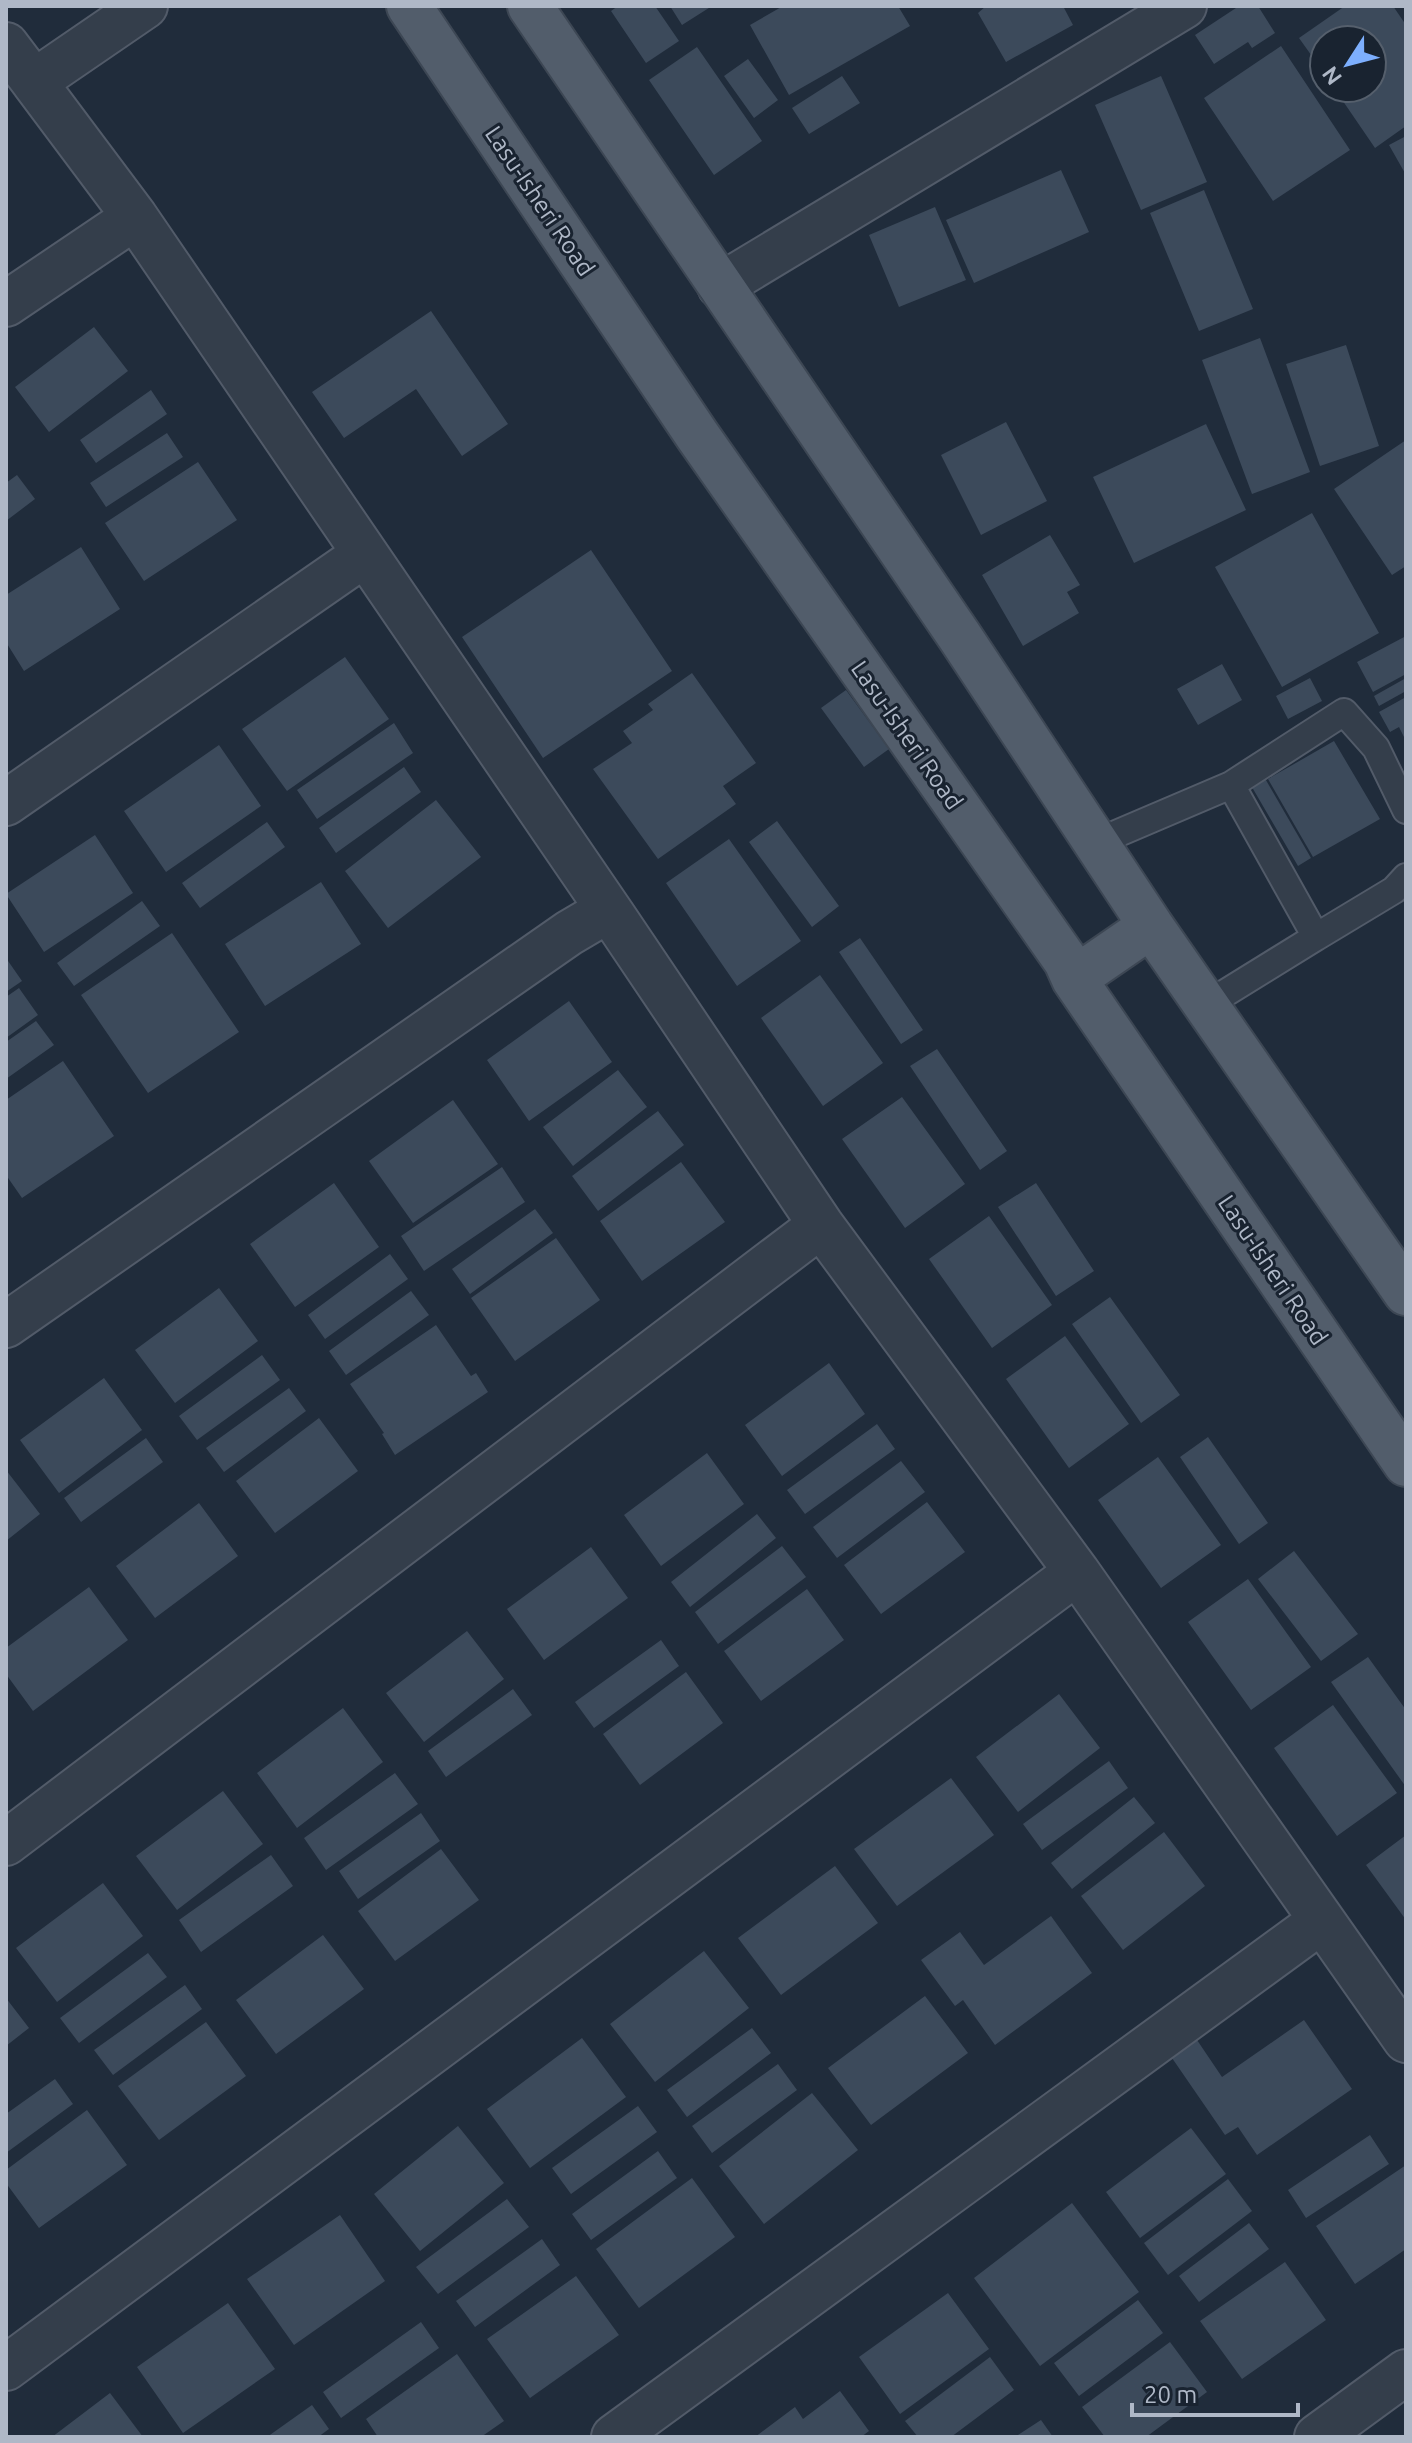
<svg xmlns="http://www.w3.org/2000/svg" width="1412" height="2443" font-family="Ubuntu,sans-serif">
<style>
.building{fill:#3c4a5b}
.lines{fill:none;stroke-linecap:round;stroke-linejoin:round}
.lane-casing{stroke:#525b69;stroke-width:30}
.street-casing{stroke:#525b69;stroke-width:48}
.primary-casing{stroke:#3d4754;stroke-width:48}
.lane{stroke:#343e4b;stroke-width:26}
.street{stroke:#343e4b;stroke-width:44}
.primary{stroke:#525d6b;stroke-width:44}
.labels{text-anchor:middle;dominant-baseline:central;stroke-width:6;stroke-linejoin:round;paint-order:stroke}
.street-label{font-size:24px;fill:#afb8c7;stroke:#192330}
</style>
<rect width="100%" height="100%" fill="#202c3b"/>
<!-- building -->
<path class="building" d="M 618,6 L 655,6 L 679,41 L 646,63 L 611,11 Z
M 670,6 L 712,6 L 682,25 Z
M 783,6 L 898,6 L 910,26 L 789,95 L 750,25 Z
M 986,6 L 1063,6 L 1073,25 L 1006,62 L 978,13 Z
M 1239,6 L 1258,6 L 1275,33 L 1252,48 L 1248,42 L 1214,64 L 1195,35 Z
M 1345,6 L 1393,6 L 1406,25 L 1406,126 L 1375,148 L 1334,88 L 1372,88 L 1372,40 L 1324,40 L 1324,73 L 1299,38 Z
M 1281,46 L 1350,150 L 1273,201 L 1204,98 Z
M 697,47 L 762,141 L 714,175 L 649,80 Z
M 748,59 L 778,100 L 754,118 L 724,76 Z
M 842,76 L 860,103 L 809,134 L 792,108 Z
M 1161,76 L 1207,182 L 1141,210 L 1095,105 Z
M 1406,136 L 1406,175 L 1389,145 Z
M 1061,170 L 1089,232 L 974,283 L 946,220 Z
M 1204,190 L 1253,309 L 1199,331 L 1150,213 Z
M 935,207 L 966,280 L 899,307 L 869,235 Z
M 431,311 L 508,424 L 462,456 L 416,389 L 344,438 L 312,392 Z
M 94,327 L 128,371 L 49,432 L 15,387 Z
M 1260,338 L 1310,472 L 1252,494 L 1202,360 Z
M 1346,345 L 1379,446 L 1320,466 L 1286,364 Z
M 151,390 L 167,414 L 96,463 L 80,440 Z
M 1006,422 L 1047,501 L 981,535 L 941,455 Z
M 1206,424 L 1246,510 L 1134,563 L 1093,477 Z
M 167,433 L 183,457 L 106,507 L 90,483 Z
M 1406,440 L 1406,566 L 1392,575 L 1334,489 Z
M 198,462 L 237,520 L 144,581 L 105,523 Z
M 17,475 L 35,499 L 6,521 L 6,483 Z
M 1312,513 L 1379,633 L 1282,687 L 1215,567 Z
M 1050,535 L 1080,585 L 1067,592 L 1079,613 L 1023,646 L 982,575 Z
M 81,547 L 120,609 L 24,671 L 6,642 L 6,595 Z
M 591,550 L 672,671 L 543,758 L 462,637 Z
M 1406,636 L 1406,674 L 1373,692 L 1357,662 Z
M 345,657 L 389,719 L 287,791 L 242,729 Z
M 1222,664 L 1242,700 L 1198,725 L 1177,689 Z
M 692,673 L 756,763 L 723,786 L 736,804 L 658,859 L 593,769 L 632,743 L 623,731 L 653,710 L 648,704 Z
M 1310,678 L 1322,701 L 1288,719 L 1276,696 Z
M 1406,678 L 1406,691 L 1379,706 L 1374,696 Z
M 846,690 L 889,749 L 864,767 L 821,708 Z
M 1406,697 L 1406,741 L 1399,727 L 1390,732 L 1379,712 Z
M 394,723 L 413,753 L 317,819 L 297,790 Z
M 1334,741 L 1380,819 L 1313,857 L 1268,779 Z
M 219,745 L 261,806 L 166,872 L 124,811 Z
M 404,767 L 421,792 L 336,853 L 319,828 Z
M 1263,775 L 1311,858 L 1298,866 L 1249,782 Z
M 436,800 L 481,857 L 388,928 L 345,871 Z
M 777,821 L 839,906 L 812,927 L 749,842 Z
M 267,822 L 285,847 L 200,908 L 182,883 Z
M 95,835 L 133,893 L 44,952 L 6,894 Z
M 729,839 L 801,941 L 737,986 L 666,883 Z
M 321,882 L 361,944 L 265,1006 L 225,944 Z
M 142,901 L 160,926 L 74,986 L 57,963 Z
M 172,933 L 239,1032 L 148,1093 L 81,995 Z
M 860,938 L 923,1030 L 901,1044 L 839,952 Z
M 6,958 L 22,981 L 6,992 Z
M 820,975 L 883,1063 L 823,1106 L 761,1018 Z
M 19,988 L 38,1015 L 6,1038 L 6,997 Z
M 569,1001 L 612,1062 L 529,1121 L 487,1060 Z
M 36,1021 L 54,1045 L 6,1079 L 6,1042 Z
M 937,1049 L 1007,1151 L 980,1170 L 910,1066 Z
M 63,1061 L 114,1136 L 22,1198 L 6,1175 L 6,1100 Z
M 618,1070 L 647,1107 L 573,1166 L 543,1127 Z
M 902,1097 L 965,1184 L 905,1228 L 842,1139 Z
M 453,1100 L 498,1164 L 413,1223 L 369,1161 Z
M 658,1111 L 684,1145 L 598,1211 L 572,1176 Z
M 681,1162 L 725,1222 L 642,1281 L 600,1221 Z
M 502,1167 L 525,1202 L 424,1271 L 401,1236 Z
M 334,1183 L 379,1247 L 295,1307 L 250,1244 Z
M 1036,1183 L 1094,1271 L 1056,1296 L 998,1207 Z
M 535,1209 L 553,1233 L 470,1294 L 452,1269 Z
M 989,1216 L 1052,1305 L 992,1348 L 929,1259 Z
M 556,1238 L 600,1300 L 515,1361 L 471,1298 Z
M 390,1254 L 408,1279 L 325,1339 L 308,1315 Z
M 219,1288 L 258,1341 L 175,1403 L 135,1350 Z
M 411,1291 L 429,1315 L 346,1375 L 329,1351 Z
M 1110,1297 L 1180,1395 L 1141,1423 L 1072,1324 Z
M 436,1325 L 471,1376 L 476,1373 L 488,1392 L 395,1455 L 382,1434 L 384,1433 L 350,1384 Z
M 1065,1336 L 1129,1424 L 1069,1468 L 1006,1379 Z
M 262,1355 L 280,1380 L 197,1440 L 179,1416 Z
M 829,1363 L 865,1414 L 782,1476 L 745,1425 Z
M 104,1378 L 142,1430 L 59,1493 L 20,1440 Z
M 289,1388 L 306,1411 L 224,1472 L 206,1448 Z
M 319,1418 L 358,1471 L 275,1533 L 236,1481 Z
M 877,1424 L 895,1449 L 805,1514 L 787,1490 Z
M 1208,1437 L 1268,1523 L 1239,1544 L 1180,1457 Z
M 146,1438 L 163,1462 L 81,1522 L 64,1498 Z
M 707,1453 L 744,1504 L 661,1566 L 624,1515 Z
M 1158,1457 L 1221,1545 L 1161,1588 L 1098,1500 Z
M 901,1461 L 925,1492 L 837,1558 L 813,1527 Z
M 6,1470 L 40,1514 L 6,1541 Z
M 927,1502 L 965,1552 L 881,1614 L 844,1565 Z
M 199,1503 L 238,1556 L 155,1618 L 116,1566 Z
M 757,1514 L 776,1538 L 690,1607 L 671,1582 Z
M 782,1546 L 806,1577 L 718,1644 L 695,1612 Z
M 591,1547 L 628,1598 L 544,1660 L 507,1609 Z
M 1294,1551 L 1358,1634 L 1321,1661 L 1258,1579 Z
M 1248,1579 L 1311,1667 L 1251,1710 L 1188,1622 Z
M 89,1587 L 128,1640 L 33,1711 L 6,1674 L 6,1648 Z
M 807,1589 L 844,1640 L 761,1701 L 724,1651 Z
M 467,1631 L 504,1679 L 424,1742 L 386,1693 Z
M 661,1640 L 679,1666 L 594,1728 L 575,1702 Z
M 1368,1657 L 1406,1710 L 1406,1787 L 1331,1682 Z
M 686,1672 L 723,1723 L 640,1785 L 603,1734 Z
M 513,1689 L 532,1715 L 446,1777 L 428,1751 Z
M 1059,1694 L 1100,1748 L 1018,1812 L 976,1757 Z
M 1333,1705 L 1397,1793 L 1337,1836 L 1274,1748 Z
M 343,1708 L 383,1762 L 297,1828 L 257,1773 Z
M 1109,1761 L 1128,1788 L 1042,1850 L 1023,1824 Z
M 395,1773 L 418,1804 L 326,1870 L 304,1838 Z
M 951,1778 L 994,1835 L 897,1906 L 854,1849 Z
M 223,1791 L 263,1844 L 177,1910 L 136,1856 Z
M 1134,1797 L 1155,1823 L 1072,1889 L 1051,1863 Z
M 421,1813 L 440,1841 L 358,1899 L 339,1871 Z
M 1164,1832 L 1205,1886 L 1123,1950 L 1081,1896 Z
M 1406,1835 L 1406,1920 L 1366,1865 Z
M 441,1849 L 479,1900 L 395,1961 L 358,1911 Z
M 271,1855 L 293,1886 L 201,1952 L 179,1920 Z
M 835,1866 L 878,1923 L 781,1995 L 738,1938 Z
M 103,1883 L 143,1936 L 57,2002 L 16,1948 Z
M 1051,1916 L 1092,1973 L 995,2045 L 963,2000 L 955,2006 L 921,1960 L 960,1932 L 984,1965 Z
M 323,1935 L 364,1989 L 276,2054 L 236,2000 Z
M 704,1951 L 749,2008 L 655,2082 L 610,2024 Z
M 148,1953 L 167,1977 L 79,2043 L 60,2018 Z
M 185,1985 L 202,2009 L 113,2075 L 94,2050 Z
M 925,1996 L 968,2053 L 871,2125 L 828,2068 Z
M 6,1998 L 29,2028 L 6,2046 Z
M 1304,2020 L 1352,2089 L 1257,2155 L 1238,2127 L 1225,2135 L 1172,2058 L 1197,2040 L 1222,2077 Z
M 206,2022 L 246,2076 L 159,2140 L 118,2086 Z
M 752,2028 L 771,2053 L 687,2117 L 667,2090 Z
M 582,2038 L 626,2097 L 530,2168 L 487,2109 Z
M 778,2064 L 797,2090 L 712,2153 L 692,2126 Z
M 55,2079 L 73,2104 L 6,2153 L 6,2114 Z
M 812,2093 L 858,2150 L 764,2224 L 719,2166 Z
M 638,2106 L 657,2132 L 571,2194 L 552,2168 Z
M 87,2110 L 127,2165 L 39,2228 L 6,2183 L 6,2170 Z
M 458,2126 L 504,2183 L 420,2251 L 374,2194 Z
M 1191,2128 L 1226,2174 L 1140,2238 L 1106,2192 Z
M 1370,2135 L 1389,2164 L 1306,2218 L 1288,2190 Z
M 658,2151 L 677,2178 L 591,2240 L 572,2214 Z
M 1406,2165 L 1406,2249 L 1355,2284 L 1316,2226 Z
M 692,2178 L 735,2237 L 639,2308 L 596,2249 Z
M 1228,2179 L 1252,2211 L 1168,2275 L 1144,2243 Z
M 507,2199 L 529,2227 L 438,2294 L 416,2267 Z
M 1072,2203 L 1139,2292 L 1040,2366 L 974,2278 Z
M 340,2215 L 385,2281 L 294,2345 L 247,2279 Z
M 1249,2223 L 1269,2249 L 1199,2302 L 1179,2276 Z
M 542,2239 L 560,2265 L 475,2327 L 456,2301 Z
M 1285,2262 L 1326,2320 L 1242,2379 L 1200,2321 Z
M 576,2276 L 619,2335 L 530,2398 L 487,2339 Z
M 948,2293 L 989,2349 L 900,2414 L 859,2357 Z
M 1138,2300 L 1163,2333 L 1079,2396 L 1054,2363 Z
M 228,2303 L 275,2369 L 183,2433 L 137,2367 Z
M 421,2322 L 439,2348 L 341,2418 L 323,2392 Z
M 1170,2342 L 1207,2392 L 1146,2437 L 1105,2437 L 1082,2407 Z
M 457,2354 L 504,2421 L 481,2437 L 378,2437 L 366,2419 Z
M 990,2357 L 1014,2390 L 951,2437 L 918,2437 L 905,2421 Z
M 840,2391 L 869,2431 L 861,2437 L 755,2437 L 795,2407 L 803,2419 Z
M 110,2393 L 143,2437 L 52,2437 Z
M 312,2405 L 329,2429 L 318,2437 L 267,2437 Z
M 1041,2420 L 1053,2437 L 1015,2437 Z"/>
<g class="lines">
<defs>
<path id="lane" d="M 1231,785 L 1344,712 L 1376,748 L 1406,810
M 1095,843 L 1231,785 L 1316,937 L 1206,1005
M 1316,937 L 1394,890 L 1406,877"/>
<path id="street" d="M 145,6 L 34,82 L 135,217 L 615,919 L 821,1225 L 1077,1572 L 1406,2040
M 6,45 L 34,82
M 720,286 L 1184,6
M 6,304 L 135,217
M 6,803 L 365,554
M 6,1325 L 569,933 L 608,910
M 6,1843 L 821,1225
M 6,2368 L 1077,1572
M 614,2437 L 1321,1921
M 1317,2437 L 1406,2372"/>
<path id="primary" d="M 409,6 L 697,435 L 1066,961 L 1074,979 L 1406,1464
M 530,6 L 960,637 L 1151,926 L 1406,1293
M 1074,979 L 1151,926"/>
</defs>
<!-- lane casing -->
<use href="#lane" class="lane-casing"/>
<!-- street casing -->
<use href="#street" class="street-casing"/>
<!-- primary casing -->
<use href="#primary" class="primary-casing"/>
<!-- lane -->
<use href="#lane" class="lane"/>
<!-- street -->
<use href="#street" class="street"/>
<!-- primary -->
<use href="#primary" class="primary"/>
</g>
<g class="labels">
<!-- street labels -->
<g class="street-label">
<text transform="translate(540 201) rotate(56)">Lasu-Isheri Road</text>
<text transform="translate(907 735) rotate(55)">Lasu-Isheri Road</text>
<text transform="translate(1273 1270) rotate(56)">Lasu-Isheri Road</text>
</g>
</g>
<!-- border -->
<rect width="1412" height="2443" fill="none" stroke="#afb8c7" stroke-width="16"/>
<!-- north arrow -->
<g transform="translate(1348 64) rotate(234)"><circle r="38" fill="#192330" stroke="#555f6c" stroke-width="2"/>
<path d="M0-6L14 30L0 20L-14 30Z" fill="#7daffe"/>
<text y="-12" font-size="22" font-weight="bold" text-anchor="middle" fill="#afb8c7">N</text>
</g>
<!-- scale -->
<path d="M1132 2403v12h166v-12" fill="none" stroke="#afb8c7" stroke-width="4"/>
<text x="1144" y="2403" font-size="24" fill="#afb8c7" stroke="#192330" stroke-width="6" paint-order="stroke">20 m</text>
</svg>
